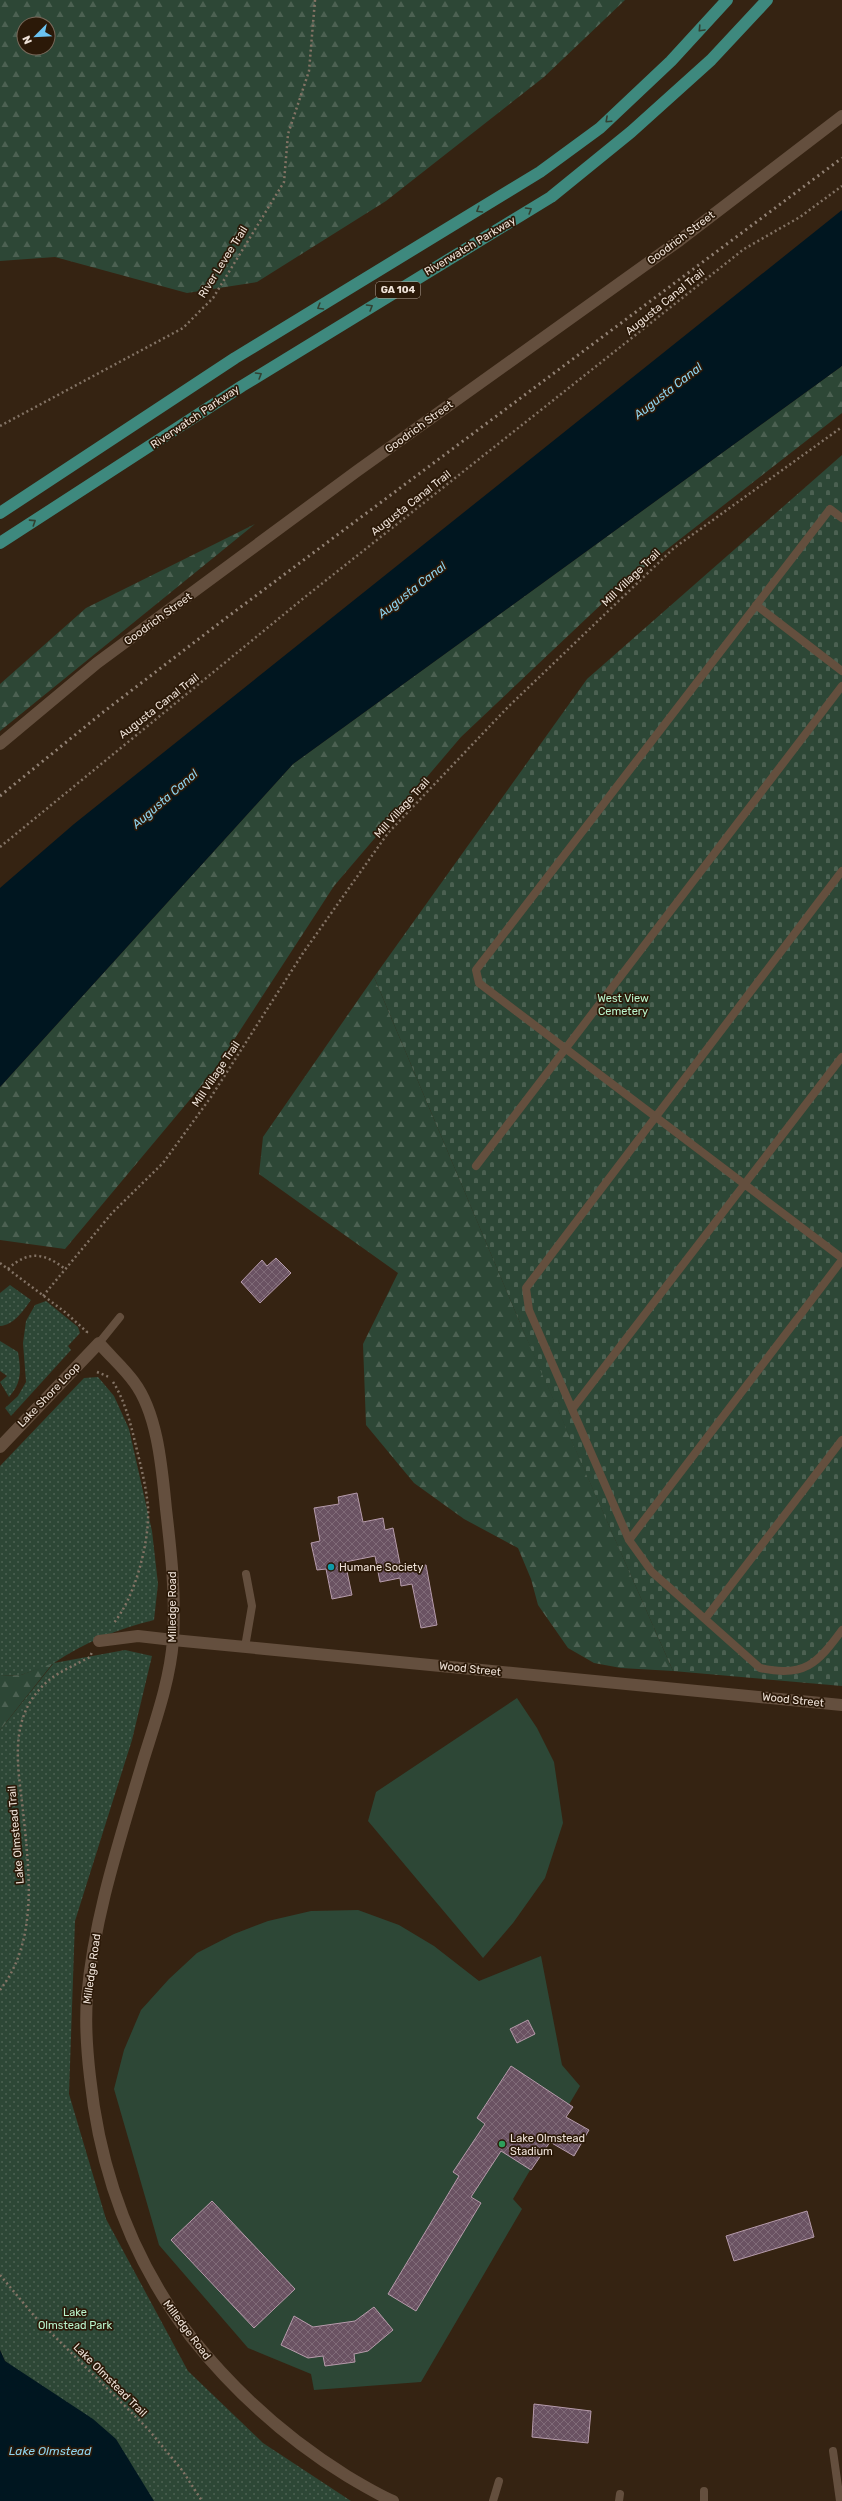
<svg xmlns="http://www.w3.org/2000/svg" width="842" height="2501" font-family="Rubik,sans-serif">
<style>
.grass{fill:url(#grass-dots)}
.forest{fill:url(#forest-firs);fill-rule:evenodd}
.cemetery{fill:url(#cemetery-stones)}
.garden{fill:#2d4736}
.water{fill:#001620}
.building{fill:url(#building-cross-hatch);stroke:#b69bab}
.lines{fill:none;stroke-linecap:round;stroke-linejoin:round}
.path{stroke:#837365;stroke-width:2.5;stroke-dasharray:2 3;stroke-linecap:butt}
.service{stroke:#644f3e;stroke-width:8}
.minor{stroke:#644f3e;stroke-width:12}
.tertiary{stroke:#644f3e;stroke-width:12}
.primary{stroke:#3e897e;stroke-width:12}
.rail{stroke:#928275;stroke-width:3;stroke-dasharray:2 4;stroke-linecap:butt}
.oneway{stroke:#324031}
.culture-dot{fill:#0f9aa8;stroke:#2b1908;stroke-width:1.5}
.leisure-dot{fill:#2e9e5b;stroke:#2b1908;stroke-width:1.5}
.labels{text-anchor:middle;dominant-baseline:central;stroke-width:3.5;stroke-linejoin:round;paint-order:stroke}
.shield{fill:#2b1908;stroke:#b4a69a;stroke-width:1}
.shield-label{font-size:10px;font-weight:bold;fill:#efe2d8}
.street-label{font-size:11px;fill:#efe2d8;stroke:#2b1908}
.park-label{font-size:11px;fill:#bbf5cd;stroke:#2b1908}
.poi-label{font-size:11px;fill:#efe2d8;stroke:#2b1908;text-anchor:start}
.water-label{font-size:12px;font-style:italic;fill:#8fd5f0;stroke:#2b1908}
</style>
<defs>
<pattern id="grass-dots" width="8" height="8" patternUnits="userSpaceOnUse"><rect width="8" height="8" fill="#2d4736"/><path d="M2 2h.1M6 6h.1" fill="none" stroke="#4c6152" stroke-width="1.8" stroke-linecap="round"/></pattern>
<pattern id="forest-firs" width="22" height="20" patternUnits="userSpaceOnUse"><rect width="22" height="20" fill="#2d4736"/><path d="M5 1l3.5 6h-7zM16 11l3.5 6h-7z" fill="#4c6152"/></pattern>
<pattern id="cemetery-stones" width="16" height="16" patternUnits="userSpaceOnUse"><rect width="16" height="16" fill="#2d4736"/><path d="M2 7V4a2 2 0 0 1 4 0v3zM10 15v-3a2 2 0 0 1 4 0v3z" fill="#4c6152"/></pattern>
<pattern id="building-cross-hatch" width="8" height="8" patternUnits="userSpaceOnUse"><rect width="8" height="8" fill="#6a5262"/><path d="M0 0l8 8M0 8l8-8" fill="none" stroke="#806b78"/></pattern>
</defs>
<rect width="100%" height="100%" fill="#352312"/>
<!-- grass -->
<path class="grass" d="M 10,1285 L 31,1300 C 23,1311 14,1325 0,1326 L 0,1293 Z
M 46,1301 L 78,1327 L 80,1333 L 68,1346 L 71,1350 L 11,1416 L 5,1408 L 18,1396 L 26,1382 L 23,1343 L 26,1321 L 35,1305 Z
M 0,1341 L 18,1352 C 21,1370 22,1383 9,1397 L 0,1382 L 7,1376 L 0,1371 Z
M 98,1377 L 114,1396 L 129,1429 L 152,1531 L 158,1584 L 154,1620 C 118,1629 85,1642 54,1663 L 125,1650 L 152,1656 L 132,1740 L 75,1921 L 69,2094 L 106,2219 L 188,2371 L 263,2443 L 351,2501 L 153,2501 L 5,2361 L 0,2350 L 0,1730 L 53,1664 L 21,1675 L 0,1676 L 0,1466 L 84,1378 Z"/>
<!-- forest -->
<path class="forest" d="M 0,0 L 625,0 L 544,77 L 386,201 L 257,282 L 187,293 L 55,257 L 0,261 ZM 24,24 L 48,24 L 48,48 L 24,48 Z
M 842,366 L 842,413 L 625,582 L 461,737 L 334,886 L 213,1072 L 65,1249 L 0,1240 L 0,1087 L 293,764 Z
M 255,524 L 0,731 L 0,684 L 86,608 Z
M 374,977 L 521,1325 L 673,1671 L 621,1668 L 594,1663 L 568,1648 L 538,1605 L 531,1579 L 518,1548 L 464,1519 L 414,1483 L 366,1425 L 363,1344 L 398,1273 L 259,1174 L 263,1137 Z
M 53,1663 L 0,1730 L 0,1676 L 21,1675 Z"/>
<!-- cemetery -->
<path class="cemetery" d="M 842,455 L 842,1686 L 673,1671 L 531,1349 L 374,977 L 587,679 Z"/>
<!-- garden -->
<path class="garden" d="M 517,1698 L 537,1728 L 554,1762 L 563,1823 L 545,1878 L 513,1923 L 483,1958 L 368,1821 L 376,1792 Z
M 358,1910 L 399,1925 L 434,1946 L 479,1981 L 541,1956 L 562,2065 L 580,2086 L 513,2199 L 522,2209 L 421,2382 L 314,2390 L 311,2374 L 248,2348 L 159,2245 L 114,2089 L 124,2050 L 141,2010 L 169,1979 L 197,1953 L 234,1934 L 268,1921 L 311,1911 Z"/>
<!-- water -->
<path class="water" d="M 842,210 L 842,366 L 293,764 L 0,1087 L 0,888 L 74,824 Z
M 0,2350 L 5,2361 L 93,2419 L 116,2439 L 154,2501 L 0,2501 Z"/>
<!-- building -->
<path class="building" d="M 276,1258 L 291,1273 L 260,1303 L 241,1282 L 262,1260 L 267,1266 Z
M 357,1493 L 363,1522 L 383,1518 L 385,1530 L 393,1528 L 401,1569 L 426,1565 L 437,1625 L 421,1628 L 412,1584 L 401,1586 L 400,1578 L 380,1582 L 375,1556 L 345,1562 L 352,1595 L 332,1599 L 326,1569 L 317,1570 L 311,1543 L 320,1541 L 314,1508 L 339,1504 L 338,1497 Z
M 528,2020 L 535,2034 L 517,2043 L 510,2029 Z
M 511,2066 L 573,2107 L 566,2117 L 589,2130 L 574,2156 L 550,2142 L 531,2170 L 501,2151 L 471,2197 L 481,2203 L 416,2311 L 388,2294 L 459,2176 L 453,2172 L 485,2124 L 477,2118 Z
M 212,2201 L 295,2289 L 254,2328 L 171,2240 Z
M 807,2211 L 814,2237 L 734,2261 L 726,2236 Z
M 374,2307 L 393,2330 L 368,2351 L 354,2354 L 355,2362 L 325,2366 L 323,2356 L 308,2358 L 281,2345 L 294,2316 L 313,2327 L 355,2321 Z
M 534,2404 L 591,2411 L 588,2443 L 532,2437 Z"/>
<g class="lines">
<!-- path -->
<path class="path" d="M 0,426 L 183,328 L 213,298 L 284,182 L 288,134 L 309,71 L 315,0
M 0,847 L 305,597 L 744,249 L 800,217 L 842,186
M 0,1263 L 65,1312 L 87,1332 L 85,1334
M 8,1269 C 28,1250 45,1253 65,1269
M 43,1296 L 112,1213 L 163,1163 L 211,1097 L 303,953 L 388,833 L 508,707 L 674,548 L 842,427
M 97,1372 L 109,1377
M 113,1382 C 124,1399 130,1421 135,1442 C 140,1463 146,1485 148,1507 C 150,1541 135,1598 113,1624
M 0,1990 C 39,1940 29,1870 23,1811 C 18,1766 7,1716 48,1681 C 60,1671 77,1664 90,1657 L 92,1652
M 0,2275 L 36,2318 L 148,2429 L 182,2470 L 202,2501"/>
<!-- service -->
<path class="service" d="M 842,518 L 830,509 L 476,970 L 479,983 L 842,1258
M 756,605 L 842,671
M 842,871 L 526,1288 L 529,1310 L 629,1540 L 652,1572 L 760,1668 C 804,1678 817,1664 842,1630
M 476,1166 L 842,686
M 99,1343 L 120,1317
M 573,1408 L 842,1057
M 629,1540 L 842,1260
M 705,1619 L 842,1440
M 245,1647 L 252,1606 L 246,1574
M 833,2451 L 840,2501
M 493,2501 L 499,2481
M 619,2501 L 620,2494
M 704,2501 L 704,2491"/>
<!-- minor -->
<path class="minor" d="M 0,744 L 97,663 L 357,471 L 680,240 L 842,116
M 0,1447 L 99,1343 C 110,1356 124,1368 134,1382 C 158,1414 162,1470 166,1509 C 171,1552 176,1597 173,1640 C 170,1681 155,1722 143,1761 C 120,1839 94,1916 87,1998 C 85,2023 87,2051 90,2077 C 100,2172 132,2260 191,2337 C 235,2392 287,2439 347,2476 C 362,2485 377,2494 393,2501
M 99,1641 L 138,1636 L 173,1640"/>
<!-- tertiary -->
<path class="tertiary" d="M 173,1640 L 842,1705"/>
<!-- primary -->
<path class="primary" d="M 0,513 L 235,358 L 540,172 L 600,128 L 671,61 L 727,0
M 0,543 L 242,386 L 551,197 L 631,132 L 711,60 L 767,0"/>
<!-- rail -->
<path class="rail" d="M 0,796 L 102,713 L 226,618 L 842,158"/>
</g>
<!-- one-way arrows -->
<defs><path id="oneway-chevron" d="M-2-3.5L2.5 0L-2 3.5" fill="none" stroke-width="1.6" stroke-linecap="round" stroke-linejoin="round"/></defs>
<g class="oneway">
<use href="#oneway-chevron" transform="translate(701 29) rotate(133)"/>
<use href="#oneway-chevron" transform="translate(608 120) rotate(137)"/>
<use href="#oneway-chevron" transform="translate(479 210) rotate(149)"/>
<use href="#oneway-chevron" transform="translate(529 210) rotate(-31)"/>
<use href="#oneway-chevron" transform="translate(320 307) rotate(149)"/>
<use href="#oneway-chevron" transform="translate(370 307) rotate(-31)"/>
<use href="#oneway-chevron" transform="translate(259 375) rotate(-31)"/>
<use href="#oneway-chevron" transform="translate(33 522) rotate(-33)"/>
</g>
<!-- markers -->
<circle class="culture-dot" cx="331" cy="1567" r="4"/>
<circle class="leisure-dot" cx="502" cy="2144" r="4"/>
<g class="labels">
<!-- shield labels -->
<rect class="shield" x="376" y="282" width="44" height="16" rx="3"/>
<g class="shield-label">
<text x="398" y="290">GA 104</text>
</g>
<!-- street labels -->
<g class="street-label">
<text transform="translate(681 238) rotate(-37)">Goodrich Street</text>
<text transform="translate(470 246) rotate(-31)">Riverwatch Parkway</text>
<text transform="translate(223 262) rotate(-58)">River Levee Trail</text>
<text transform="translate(665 302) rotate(-39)">Augusta Canal Trail</text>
<text transform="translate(195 417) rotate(-34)">Riverwatch Parkway</text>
<text transform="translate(419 427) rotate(-36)">Goodrich Street</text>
<text transform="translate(411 503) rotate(-38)">Augusta Canal Trail</text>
<text transform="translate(631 578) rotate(-44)">Mill Village Trail</text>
<text transform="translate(158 619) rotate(-36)">Goodrich Street</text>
<text transform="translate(159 706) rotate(-38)">Augusta Canal Trail</text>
<text transform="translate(402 808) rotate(-48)">Mill Village Trail</text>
<text transform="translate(216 1074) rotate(-56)">Mill Village Trail</text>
<text transform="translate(49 1395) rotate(-46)">Lake Shore Loop</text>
<text transform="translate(172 1607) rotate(-90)">Milledge Road</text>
<text transform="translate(470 1669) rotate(6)">Wood Street</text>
<text transform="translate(793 1700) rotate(6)">Wood Street</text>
<text transform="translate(16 1835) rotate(-95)">Lake Olmstead Trail</text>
<text transform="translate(92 1969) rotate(-82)">Milledge Road</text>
<text transform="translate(187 2330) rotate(53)">Milledge Road</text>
<text transform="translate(110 2380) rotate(45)">Lake Olmstead Trail</text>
</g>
<!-- park labels -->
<g class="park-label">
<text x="623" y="998">West View<tspan x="623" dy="13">Cemetery</tspan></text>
<text x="75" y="2312">Lake<tspan x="75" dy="13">Olmstead Park</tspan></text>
</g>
<!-- poi labels -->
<g class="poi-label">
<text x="339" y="1567">Humane Society</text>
<text x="510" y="2138">Lake Olmstead<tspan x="510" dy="13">Stadium</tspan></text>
</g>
<!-- water labels -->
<g class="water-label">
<text transform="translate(668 391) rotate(-38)">Augusta Canal</text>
<text transform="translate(412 590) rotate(-38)">Augusta Canal</text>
<text transform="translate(165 799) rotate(-41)">Augusta Canal</text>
<text x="50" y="2451">Lake Olmstead</text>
</g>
</g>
<!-- north arrow -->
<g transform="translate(36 36) rotate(246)"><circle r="19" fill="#2b1908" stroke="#79695b"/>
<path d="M0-3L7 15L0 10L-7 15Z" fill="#6bc3f2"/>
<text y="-6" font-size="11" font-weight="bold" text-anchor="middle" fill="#efe2d8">N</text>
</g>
</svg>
